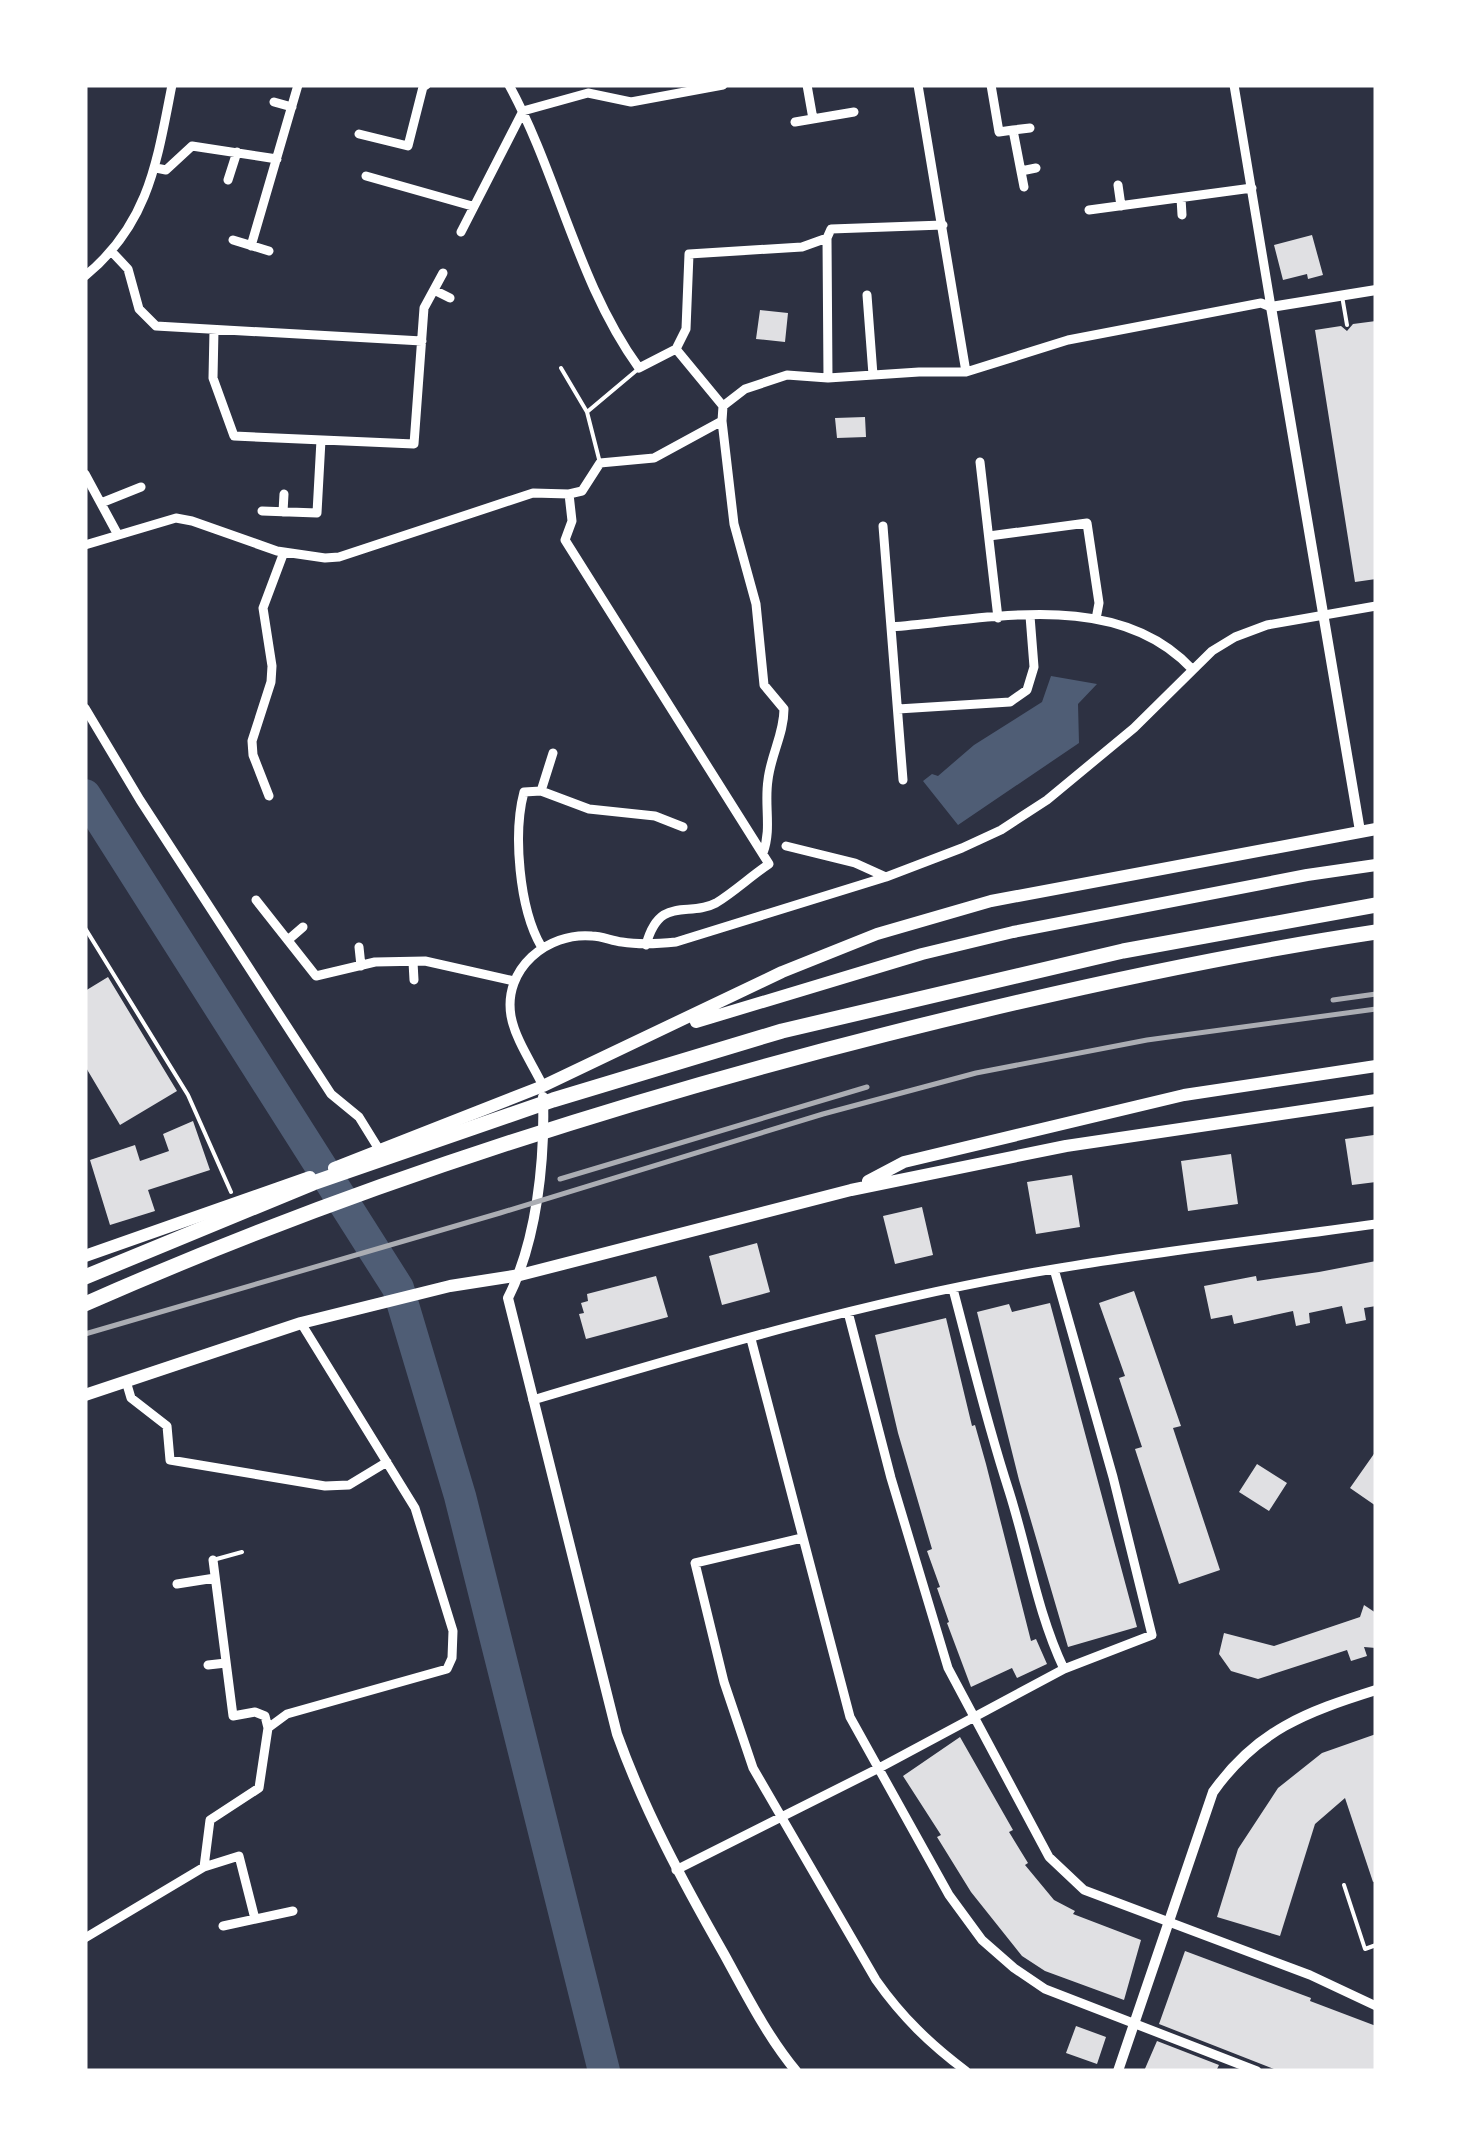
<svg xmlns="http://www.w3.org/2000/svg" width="1461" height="2156" font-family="'PT Sans',sans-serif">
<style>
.water{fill:#4f5d75}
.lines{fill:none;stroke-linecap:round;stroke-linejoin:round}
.river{stroke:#4f5d75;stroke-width:32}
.building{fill:#e0e0e3}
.service{stroke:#fff;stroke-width:4}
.minor{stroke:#fff;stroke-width:9}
.tertiary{stroke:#fff;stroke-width:10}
.secondary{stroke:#fff;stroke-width:12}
.motorway{stroke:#fff;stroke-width:15}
.rail{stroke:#abadb3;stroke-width:5}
</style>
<rect width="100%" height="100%" fill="#2d3142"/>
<!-- water -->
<path class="water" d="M 1051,676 L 1097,684 L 1078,704 L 1079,743 L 958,825 L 923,781 L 932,774 L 938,776 L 974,745 L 1042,702 Z"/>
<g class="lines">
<!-- river -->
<path class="river" d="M 85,795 L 398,1288 L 460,1496 L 604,2071"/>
</g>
<!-- building -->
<path class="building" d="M 1312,235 L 1323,275 L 1308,279 L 1307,274 L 1283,280 L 1274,245 Z
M 760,310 L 788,313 L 785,342 L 756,339 Z
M 1376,321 L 1376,579 L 1355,582 L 1315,330 L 1341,326 L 1347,331 L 1353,324 Z
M 865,417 L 866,437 L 837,438 L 835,418 Z
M 108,977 L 177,1091 L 120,1125 L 85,1066 L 85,991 Z
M 193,1121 L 210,1170 L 148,1190 L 155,1211 L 110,1225 L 90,1160 L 135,1145 L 140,1161 L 169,1151 L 163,1134 Z
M 1374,1135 L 1376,1182 L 1352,1185 L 1345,1139 Z
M 1231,1154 L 1238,1204 L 1188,1211 L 1181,1161 Z
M 1072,1175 L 1080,1227 L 1036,1234 L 1027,1182 Z
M 922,1207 L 933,1255 L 895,1264 L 883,1216 Z
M 757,1243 L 770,1292 L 722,1305 L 709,1256 Z
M 1376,1261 L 1376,1306 L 1364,1308 L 1366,1320 L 1346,1324 L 1342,1306 L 1309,1313 L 1310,1323 L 1296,1326 L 1293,1311 L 1234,1324 L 1232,1315 L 1211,1319 L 1204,1286 L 1256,1276 L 1257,1281 L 1319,1272 Z
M 656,1276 L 668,1317 L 586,1339 L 579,1314 L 584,1313 L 581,1303 L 588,1301 L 587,1294 Z
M 1134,1291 L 1181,1426 L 1173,1428 L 1220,1570 L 1179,1584 L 1135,1449 L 1142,1447 L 1119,1378 L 1125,1376 L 1099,1303 Z
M 1050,1303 L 1137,1627 L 1068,1647 L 1019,1480 L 977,1312 L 1009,1304 L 1012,1312 Z
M 946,1318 L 972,1426 L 975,1425 L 986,1464 L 1031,1641 L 1036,1639 L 1047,1664 L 1017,1678 L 1012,1668 L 971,1687 L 947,1623 L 949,1622 L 937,1588 L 940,1587 L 927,1551 L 932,1549 L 898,1433 L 875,1335 Z
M 1376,1451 L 1376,1506 L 1350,1488 Z
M 1257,1464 L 1287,1483 L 1269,1511 L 1239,1492 Z
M 1364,1605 L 1376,1613 L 1376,1648 L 1364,1647 L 1367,1656 L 1351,1661 L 1347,1650 L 1258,1679 L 1231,1671 L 1219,1654 L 1224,1633 L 1274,1646 L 1360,1617 Z
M 1376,1734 L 1376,1881 L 1373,1882 L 1345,1798 L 1315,1824 L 1280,1936 L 1217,1917 L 1238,1849 L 1278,1788 L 1322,1753 Z
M 960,1737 L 1013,1830 L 1009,1832 L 1028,1863 L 1025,1865 L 1054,1900 L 1075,1911 L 1073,1914 L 1141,1940 L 1124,2000 L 1045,1971 L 1022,1956 L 971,1892 L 937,1837 L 941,1835 L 903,1776 Z
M 1185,1951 L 1311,1998 L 1310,2001 L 1376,2026 L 1376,2071 L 1279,2071 L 1159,2024 Z
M 1076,2026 L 1106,2037 L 1097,2064 L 1066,2053 Z
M 1157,2041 L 1219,2065 L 1216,2071 L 1144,2071 Z"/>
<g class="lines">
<!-- service -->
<path class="service" d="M 1342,296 L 1347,325
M 561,368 L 587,412 L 600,463
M 587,412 L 637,370
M 85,928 L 188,1095 L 231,1192
M 213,1560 L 242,1552
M 1344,1885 L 1365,1949 L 1376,1945"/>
<!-- minor -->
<path class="minor" d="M 509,85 C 559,177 577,282 639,368 L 676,349 L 686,329 L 689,254 L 802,247 L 827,238 L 828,378
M 807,85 L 813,119
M 918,85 L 966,372
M 991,85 L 999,132 L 1013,130 L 1024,187
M 274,102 L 292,107
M 795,122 L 854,112
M 1013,130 L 1030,128
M 359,134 L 408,146 L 423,87 L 426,85
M 156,168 L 166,170 L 192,146 L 277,159
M 1021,171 L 1036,168
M 366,176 L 472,206
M 228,180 L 237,152
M 1118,185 L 1121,206
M 1181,198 L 1182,215
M 1089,210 L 1252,188
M 461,232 L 523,111 L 588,93 L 631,102 L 723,85
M 827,238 L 831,229 L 943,225
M 233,240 L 269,251
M 251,246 L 298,85
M 112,252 L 128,269 L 139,309 L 156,326 L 422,341
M 85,276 C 149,224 157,161 172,85
M 434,290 L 450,298
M 867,295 L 873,375
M 214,330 L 213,378 L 234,436 L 414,444 L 424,308 L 443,273
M 676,349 L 723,406 L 722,421 L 734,524 L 756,604 L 764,685 L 784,709 C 784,734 771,754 768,780 C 764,805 772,829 763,853
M 723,406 L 745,389 L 787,375 L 828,378 L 919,372 L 966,372 L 1068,340 L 1261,303 L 1271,307 L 1234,85
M 980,462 L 998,618
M 85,474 L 118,535
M 569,494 L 572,521 L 565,540 L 769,864 C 751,876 734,892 716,903 C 688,918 660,894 646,945
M 101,503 L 141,487
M 262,511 L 317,513 L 321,440
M 283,512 L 284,494
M 883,526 L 903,780
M 989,536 L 1087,523 L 1099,603 L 1096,619
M 85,545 L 176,518 L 192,521 L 277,551 L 325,558 L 339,557 L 533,493 L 569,494 L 582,491 L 600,463 L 654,458 L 722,421
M 892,627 C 990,619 1117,588 1192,669
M 85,708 L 140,800 L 331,1094 L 359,1117 L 380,1151
M 898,709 L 1010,702 L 1027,690 L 1034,667 L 1030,616
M 541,791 L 553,753
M 269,796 L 253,755 L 252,741 L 271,682 L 272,666 L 263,608 L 284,552
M 786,846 L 855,863 L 886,877
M 256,900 L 316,976 L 375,962 L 425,961 L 514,981
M 288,940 L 303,927
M 541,946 C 519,908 513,833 524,792 L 541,791 L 589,809 L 655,816 L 683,827
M 359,947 L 361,966
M 413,962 L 414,980
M 543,1086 C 533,1065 515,1039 511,1016 C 503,969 547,932 592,936 C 602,936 612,941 622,942 C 640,945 657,944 676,942 L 886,877 L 962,848 L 1001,830 L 1047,800 L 1134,728 L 1212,651 L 1235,637 L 1267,625 L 1376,606
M 953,1289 C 971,1357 987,1424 1009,1491 C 1028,1551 1037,1612 1064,1669
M 848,1312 L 891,1478 L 948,1668 L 1049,1857 L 1084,1890 L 1310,1975 L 1376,2006
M 751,1339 L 850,1717 L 949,1895 L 982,1940 L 1014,1968 L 1045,1989 L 1257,2071
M 126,1381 L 131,1398 L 167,1426 L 170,1460 L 325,1486 L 349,1485 L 387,1462
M 533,1400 C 704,1349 877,1298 1054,1269 C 1160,1251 1269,1239 1376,1224
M 802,1538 L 695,1563 L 724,1682 L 753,1768 L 876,1980 C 902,2017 930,2044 966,2071
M 213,1560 L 233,1716 L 255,1712 L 265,1716 L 268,1728
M 177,1584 L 215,1578
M 208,1665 L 226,1663
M 204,1867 L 239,1856 L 255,1919
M 676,1870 L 881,1767 L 1064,1669 L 1152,1635 L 1113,1477 L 1054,1269
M 223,1926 L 293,1911
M 85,1938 L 204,1867 L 210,1820 L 259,1788 L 268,1728 L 287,1714 L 447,1669 L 452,1658 L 453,1631 L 415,1508 L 301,1323"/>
<!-- tertiary -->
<path class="tertiary" d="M 1360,831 L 1271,307 L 1376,290
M 543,1097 C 545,1161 537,1240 508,1298 L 617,1734 C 645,1812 683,1882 724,1954 C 746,1994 767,2036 796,2071
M 1118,2071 L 1213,1792 C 1257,1730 1306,1712 1376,1690"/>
<!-- secondary -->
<path class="secondary" d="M 696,1022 L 922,954 L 1013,932 L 1307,875 L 1376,865
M 334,1168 L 543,1086 L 782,972 L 877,934 L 991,901 L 1376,829
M 868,1181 L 904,1162 L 1184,1095 L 1376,1066
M 85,1256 L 310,1177
M 85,1395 L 301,1323 L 450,1286 L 520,1275 L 851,1190 L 1066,1146 L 1376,1100"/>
<!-- motorway -->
<path class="motorway" d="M 85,1277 L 313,1183 L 553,1100 L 782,1031 L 1123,951 L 1376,905
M 85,1304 C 343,1190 614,1103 887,1034 C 1049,993 1211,957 1376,932"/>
<!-- rail -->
<path class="rail" d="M 1333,1000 L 1376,994
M 560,1179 L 867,1087
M 85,1334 L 500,1213 L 823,1114 L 976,1073 L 1147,1040 L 1376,1009"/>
</g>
<!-- border -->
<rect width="1461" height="2156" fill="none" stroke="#ffffff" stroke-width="175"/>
</svg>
